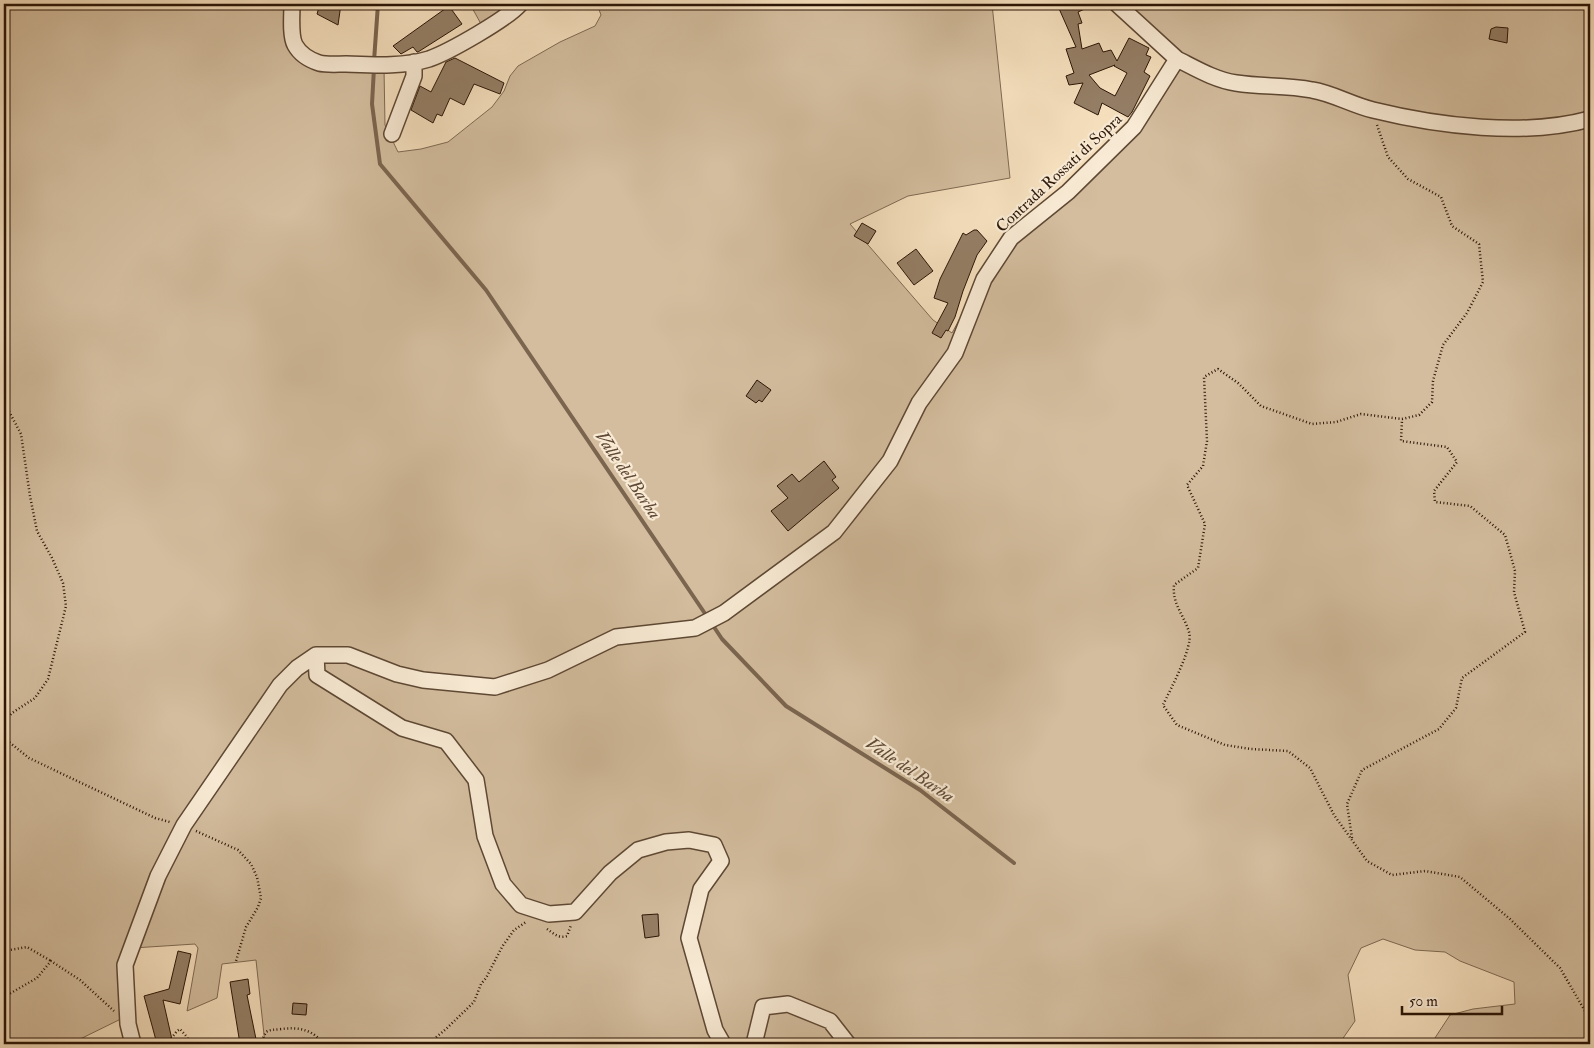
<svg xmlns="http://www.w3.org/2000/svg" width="1594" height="1048" font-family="'IM FELL Double Pica',serif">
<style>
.green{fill:#d3bd9e;stroke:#7f6952}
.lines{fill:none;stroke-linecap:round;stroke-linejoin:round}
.stream{stroke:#7b654f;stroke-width:4}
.building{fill:#947e65;stroke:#2b1506;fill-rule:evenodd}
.minor-casing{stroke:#5e4834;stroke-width:18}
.path{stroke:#2b1506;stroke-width:2.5;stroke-dasharray:1 2.5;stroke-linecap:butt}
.minor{stroke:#f8ead4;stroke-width:15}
.labels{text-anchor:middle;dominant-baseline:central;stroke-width:4.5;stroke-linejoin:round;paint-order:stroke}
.street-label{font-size:16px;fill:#2b1506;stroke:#f8ead4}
.water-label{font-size:18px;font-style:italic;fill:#604a36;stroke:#f8ead4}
</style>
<rect width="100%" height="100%" fill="#f5dfbd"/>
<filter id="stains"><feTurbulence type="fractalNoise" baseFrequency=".004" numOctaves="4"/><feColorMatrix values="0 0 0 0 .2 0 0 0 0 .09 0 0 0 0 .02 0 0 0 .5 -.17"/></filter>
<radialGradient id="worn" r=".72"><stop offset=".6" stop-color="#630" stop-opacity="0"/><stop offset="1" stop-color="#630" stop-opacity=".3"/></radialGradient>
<!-- green -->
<path class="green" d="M 4,4 L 291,4 L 293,47 L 308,62 L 384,68 L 385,125 L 398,152 L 421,149 L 448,142 L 492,107 L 504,91 L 510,76 L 518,66 L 560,42 L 595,26 L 601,15 L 597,4 L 992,4 L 1010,178 L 908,196 L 850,224 L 933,320 L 952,333 L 1001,243 L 1083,176 L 1140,110 L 1170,63 L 1114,4 L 1590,4 L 1590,1044 L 1431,1044 L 1450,1015 L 1473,1009 L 1515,1004 L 1514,982 L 1460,961 L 1445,952 L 1415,950 L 1383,939 L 1361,948 L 1348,975 L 1355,1021 L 1339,1044 L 265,1044 L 256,960 L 222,964 L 217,998 L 187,1011 L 198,948 L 195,944 L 133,948 L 129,1015 L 70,1044 L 4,1044 Z
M 470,4 L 521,4 L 486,33 Z"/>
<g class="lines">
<!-- stream -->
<path class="stream" d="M 374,61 L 378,4
M 374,68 L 372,104 L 380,164 L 486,290 L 708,618
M 712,624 L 722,639 L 786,706 L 920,790 L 1014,863"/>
</g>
<!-- building -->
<path class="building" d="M 320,4 L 341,4 L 338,25 L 317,14 Z
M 1057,4 L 1096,4 L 1078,12 L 1082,23 L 1078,24 L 1082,49 L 1099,43 L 1103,52 L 1111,50 L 1117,61 L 1129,38 L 1149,48 L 1146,55 L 1151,57 L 1144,72 L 1150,76 L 1132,112 L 1128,117 L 1102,103 L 1098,115 L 1074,103 L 1083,83 L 1069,85 L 1066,76 L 1074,73 L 1066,49 L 1076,47 ZM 1115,65 L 1114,66 L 1127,73 L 1115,96 L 1100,88 L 1089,75 Z
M 449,6 L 462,24 L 418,52 L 417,52 L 413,47 L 401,54 L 393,46 Z
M 1496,27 L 1508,28 L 1507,43 L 1489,39 L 1491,29 Z
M 455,58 L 504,83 L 500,94 L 474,84 L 464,105 L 450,98 L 442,116 L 437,114 L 433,123 L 411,110 L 420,86 L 431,92 L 446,62 Z
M 862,223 L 876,231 L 868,244 L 854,236 Z
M 974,230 L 977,230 L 987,241 L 977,255 L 963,291 L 955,317 L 948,331 L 946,330 L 941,338 L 932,333 L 948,303 L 934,298 L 940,279 L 963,233 L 966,235 Z
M 916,249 L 933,271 L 914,285 L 897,263 Z
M 757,380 L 771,390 L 762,402 L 759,400 L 756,403 L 746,396 Z
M 824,461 L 836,477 L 832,480 L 839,488 L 788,531 L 771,511 L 788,498 L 777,486 L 792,474 L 799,482 Z
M 658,914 L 659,936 L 645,938 L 642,915 Z
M 178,951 L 191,954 L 180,1004 L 163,1000 L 173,1044 L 157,1044 L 144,996 L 169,989 Z
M 248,979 L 250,994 L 247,995 L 257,1044 L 240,1044 L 230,982 Z
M 293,1003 L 307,1004 L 306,1015 L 292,1014 Z"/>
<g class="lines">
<defs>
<path id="minor" d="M 292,4 C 292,15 290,36 295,45 C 300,54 310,60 319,63 C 327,65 337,64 346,64 C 373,65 403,67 429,59 C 449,52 507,19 520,4
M 1117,4 L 1177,59
M 392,134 L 414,76 L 414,62
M 316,655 L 317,675 L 402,728 L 446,741 L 476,780 L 485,836 L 503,884 L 521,905 L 549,914 L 575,912 L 610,873 L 638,850 L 666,842 L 689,840 L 714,845 L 721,861 L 701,889 L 689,938 L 715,1030 L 723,1044
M 133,1044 L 128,1024 L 125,965 L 158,876 L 184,825 L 280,685 L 297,668 L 316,655 L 348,655 L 397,674 L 423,680 L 495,687 L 548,670 L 616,637 L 695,628 L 724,613 L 834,532 L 890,461 L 919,403 L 955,353 L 984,279 L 1011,238 L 1068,192 L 1134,127 L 1177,59 C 1195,68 1215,80 1236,83 C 1261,87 1287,85 1312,90 C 1332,93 1352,105 1373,110 C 1438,126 1525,137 1590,119
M 754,1044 L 763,1007 L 788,1004 L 830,1021 L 848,1044"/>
</defs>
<!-- minor casing -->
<use href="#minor" class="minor-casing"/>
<!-- path -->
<path class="path" d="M 1377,125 L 1388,157 L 1408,179 L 1441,197 L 1452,226 L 1479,244 L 1483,282 L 1467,313 L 1443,345 L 1433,381 L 1432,402 L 1419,415 L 1402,419 L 1361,414 L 1336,422 L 1312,424 L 1261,406 L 1238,383 L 1218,369 L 1204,377 L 1207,441 L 1203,466 L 1187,485 L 1205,524 L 1198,568 L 1174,585 C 1172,604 1184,615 1189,632 C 1194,646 1170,690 1163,705 L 1177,725 L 1225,745 L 1251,749 L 1288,751 L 1310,768 L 1334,815 L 1367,861 L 1392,875 L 1425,871 L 1460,877 L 1510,919 L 1560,968 L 1585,1011 L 1587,1044
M 4,402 L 21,434 L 30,496 L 37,531 L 52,558 L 63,583 L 66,606 L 48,679 L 35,698 L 12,713 L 4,722
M 4,738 L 29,758 L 155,818 L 170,822
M 196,831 L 238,850 L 251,864 L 257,877 L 261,898 L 258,907 L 246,927 L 236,961
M 1352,838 L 1347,804 L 1362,770 L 1439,729 L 1456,708 L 1462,678 L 1525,632 L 1514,592 L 1515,571 L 1505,535 L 1470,506 L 1435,502 L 1434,491 L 1457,462 L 1447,447 L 1401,441 L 1402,420
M 547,929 C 553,933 559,939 567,936 L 571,925
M 4,951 L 27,947 L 51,961
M 4,997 L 37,978 L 51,961 L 80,980 L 114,1011
M 1585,1011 L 1590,1008
M 167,1044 L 177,1031 L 180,1029 L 187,1037 L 190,1044
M 260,1044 L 266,1032 C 271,1029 275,1030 281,1029 C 298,1027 313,1029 323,1044
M 428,1044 L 446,1029 L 474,1002 L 481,984 L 486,978 L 502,947 L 514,930 L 526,922"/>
<!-- minor -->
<use href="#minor" class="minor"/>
</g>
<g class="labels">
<!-- street labels -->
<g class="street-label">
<text transform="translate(1059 173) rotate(-43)">Contrada Rossati di Sopra</text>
</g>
<!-- water labels -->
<g class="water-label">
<text transform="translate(628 475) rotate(56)">Valle del Barba</text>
<text transform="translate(910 770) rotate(34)">Valle del Barba</text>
</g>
</g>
<!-- margin -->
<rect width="1594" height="1048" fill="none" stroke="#f5dfbd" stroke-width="20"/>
<rect x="5" y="5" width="1584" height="1038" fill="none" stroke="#2b1506" stroke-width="2.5"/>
<rect x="10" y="10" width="1574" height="1028" fill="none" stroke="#2b1506"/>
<!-- scale -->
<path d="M1402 1006v8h100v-8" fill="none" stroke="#2b1506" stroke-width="2.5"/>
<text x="1409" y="1006" font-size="15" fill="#2b1506" stroke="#f8ead4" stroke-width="4" paint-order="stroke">50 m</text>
<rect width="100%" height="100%" filter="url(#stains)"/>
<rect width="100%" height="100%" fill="url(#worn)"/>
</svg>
